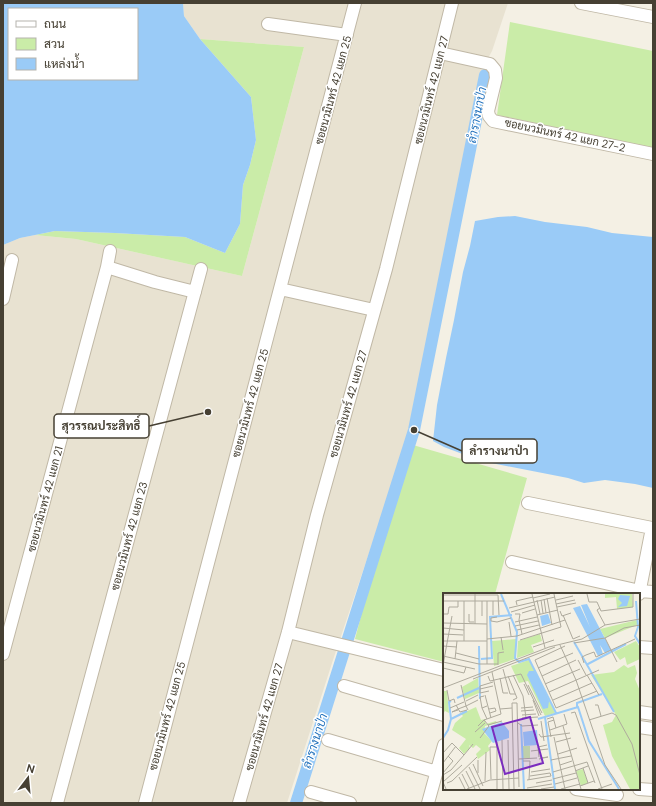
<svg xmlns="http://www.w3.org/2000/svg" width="656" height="806" font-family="'DM Sans',Sarabun,sans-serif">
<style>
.residential{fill:#e8e2d1}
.green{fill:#caeca8}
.water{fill:#9acbf7;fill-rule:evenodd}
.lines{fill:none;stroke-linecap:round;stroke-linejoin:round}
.canal{stroke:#9acbf7;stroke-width:12}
.minor-casing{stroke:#c0b8a6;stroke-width:14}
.minor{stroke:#fff;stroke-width:12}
.labels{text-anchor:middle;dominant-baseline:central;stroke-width:3;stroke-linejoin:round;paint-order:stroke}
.street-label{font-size:11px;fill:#464033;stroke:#fff}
.water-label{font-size:12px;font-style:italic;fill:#2372bc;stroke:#fff}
.inset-river{fill:none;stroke:#9acbf7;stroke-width:2}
.inset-road{fill:none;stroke:#aeaa9d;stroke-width:1}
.view{fill:#7b2cbf;fill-opacity:0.15;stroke:#7b2cbf;stroke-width:2}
.inset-edge{fill:none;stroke:#464033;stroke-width:2}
.leader{fill:none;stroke:#464033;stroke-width:1.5}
.callout-dot{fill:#464033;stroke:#fff;stroke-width:1.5}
.callout{fill:#fff;stroke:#464033;stroke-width:1.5}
.callout-label{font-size:12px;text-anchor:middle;font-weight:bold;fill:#464033}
</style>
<rect width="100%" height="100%" fill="#f4f0e4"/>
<!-- residential -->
<path class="residential" d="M 183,3 L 508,3 L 492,51 L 481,71 L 420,381 L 406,443 L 333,660 L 287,803 L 3,803 L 3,245 L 20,238 L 35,235 L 76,239 L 242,276 L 304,47 L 200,39 L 184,16 Z"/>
<!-- green -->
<path class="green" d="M 510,22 L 653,51 L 653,148 L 497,115 Z
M 200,39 L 304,47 L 242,276 L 76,239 L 35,235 L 55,231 L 115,233 L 185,237 L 225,253 L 240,224 L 243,185 L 250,165 L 256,140 L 251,97 Z
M 406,443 L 527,478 L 495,594 L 444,594 L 444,662 L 355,639 Z"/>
<!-- water -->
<path class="water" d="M 3,3 L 183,3 L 184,16 L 200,39 L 251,97 L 256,140 L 250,165 L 243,185 L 240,224 L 225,253 L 185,237 L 115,233 L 55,231 L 20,238 L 3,245 ZM 9,9 L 137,9 L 137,79 L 9,79 Z
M 515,216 L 545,222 L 587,227 L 612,233 L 653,237 L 653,488 L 635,484 L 605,480 L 584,483 L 568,478 L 481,461 L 444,447 L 433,441 L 437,405 L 446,358 L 454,320 L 463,272 L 470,246 L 475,221 L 498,217 Z"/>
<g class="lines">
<!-- canal -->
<path class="canal" d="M 296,803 L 414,430 L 485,75"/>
<defs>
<path id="minor" d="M 581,3 L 653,17
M 268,24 L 347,35
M 440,53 L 490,64 L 495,70 L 496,78 L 488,111 L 489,116 L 493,121 L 653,154
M 107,267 L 155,282 L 195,292
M 280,289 L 374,310
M 3,299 L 12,260
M 528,503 L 652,528
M 512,562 L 640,591 L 653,592
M 639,594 L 652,528 L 653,528
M 288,632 L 444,670
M 639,647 L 653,648
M 3,654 L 107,267 L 110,251
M 344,686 L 444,715
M 639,712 L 653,714
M 639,727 L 653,729
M 328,740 L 437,772
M 576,789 L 617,795
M 639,789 L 653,790
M 311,792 L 350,803
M 57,803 L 201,269
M 145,803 L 355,3
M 239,803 L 288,632 L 317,515 L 386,269 L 452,3
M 428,803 L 444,745"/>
</defs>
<!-- minor casing -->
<use href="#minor" class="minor-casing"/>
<!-- minor -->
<use href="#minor" class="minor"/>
</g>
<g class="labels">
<!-- street labels -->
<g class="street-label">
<text transform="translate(333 90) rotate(-75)">ซอยนวมินทร์ 42 แยก 25</text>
<text transform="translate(431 90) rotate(-76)">ซอยนวมินทร์ 42 แยก 27</text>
<text transform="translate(565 135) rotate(12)">ซอยนวมินทร์ 42 แยก 27-2</text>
<text transform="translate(250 403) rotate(-75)">ซอยนวมินทร์ 42 แยก 25</text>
<text transform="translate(348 404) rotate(-74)">ซอยนวมินทร์ 42 แยก 27</text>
<text transform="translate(45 499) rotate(-75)">ซอยนวมินทร์ 42 แยก 21</text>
<text transform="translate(129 536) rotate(-75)">ซอยนวมินทร์ 42 แยก 23</text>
<text transform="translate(167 716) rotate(-75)">ซอยนวมินทร์ 42 แยก 25</text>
<text transform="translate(264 717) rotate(-74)">ซอยนวมินทร์ 42 แยก 27</text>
</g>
<!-- water labels -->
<g class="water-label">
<text transform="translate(477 115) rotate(-79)">ลำรางนาป่า</text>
<text transform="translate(315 741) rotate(-72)">ลำรางนาป่า</text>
</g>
</g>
<!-- overview -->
<g transform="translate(443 593)">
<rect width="197" height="197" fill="#f4f0e4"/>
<path d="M 162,1 L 189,1 L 190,14 L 174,16 L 173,4 L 162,5 ZM 194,27 L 194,32 L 162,45 L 157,36 ZM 97,41 L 99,48 L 88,52 L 91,59 L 74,65 L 75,48 ZM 73,46 L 72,66 L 51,73 L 49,48 ZM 193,48 L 197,54 L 197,66 L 184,72 L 182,64 L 177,67 L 171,59 ZM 86,67 L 112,120 L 102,123 L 85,88 L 76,90 L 68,73 ZM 181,72 L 185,75 L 192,72 L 194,80 L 192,86 L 197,98 L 197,196 L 187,196 L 169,163 L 160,132 L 169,129 L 173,122 L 148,82 L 171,79 ZM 35,85 L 36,100 L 22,106 L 19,94 ZM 0,98 L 4,98 L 6,120 L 2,118 L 0,121 ZM 33,114 L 38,127 L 42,126 L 43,131 L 53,128 L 54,130 L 42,133 L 41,140 L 49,148 L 45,153 L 47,157 L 35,166 L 33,161 L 38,156 L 33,152 L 30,155 L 26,152 L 27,155 L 21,161 L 16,155 L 23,146 L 9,137 L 12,130 L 20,123 L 18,121 ZM 80,153 L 87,153 L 87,165 L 80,165 ZM 140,176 L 145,190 L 138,193 L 133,178 Z" fill="#caeca8"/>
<path d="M 177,2 L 187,3 L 184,13 L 175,14 L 179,10 L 175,6 ZM 144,11 L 168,57 L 162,60 L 157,52 L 160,61 L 155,63 L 130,15 L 137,13 L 147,34 L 138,12 ZM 105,21 L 108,30 L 99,33 L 97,23 ZM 86,78 L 91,78 L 97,88 L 106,108 L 105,115 L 100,116 L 84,82 ZM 59,129 L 66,138 L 66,145 L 50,150 L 39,136 ZM 94,137 L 95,152 L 81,153 L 80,139 Z" fill="#9acbf7"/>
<path class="inset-river" d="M 58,1 L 74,39 L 72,65 L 76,69 L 86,66 L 113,120M 193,8 L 195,34 L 192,43 L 197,51M 131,49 L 171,119M 36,53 L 37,106M 38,66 L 49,65 L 47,24 L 69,22M 143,72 L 183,51M 14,105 L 36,95M 134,114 L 134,110 L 159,101M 102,124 L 112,196M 8,126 L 6,109 L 8,108M 95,126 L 135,114 L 146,148 L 176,196M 78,131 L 81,196M 0,145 L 5,137 L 8,126 L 24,118"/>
<path class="inset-road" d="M 89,1 L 102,55M 144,1 L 146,9 L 154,9 L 158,18 L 190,14 L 190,1M 0,2 L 55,2M 55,2 L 56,22M 90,5 L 107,1M 104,5 L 109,32M 101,6 L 103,20M 94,7 L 97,21M 98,7 L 100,20M 113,7 L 130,3M 0,8 L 61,8M 113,11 L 132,7M 74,12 L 73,8 L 90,4M 114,14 L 133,10M 66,15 L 112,4M 157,15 L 154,17 L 162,32M 117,18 L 119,23 L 128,20M 68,19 L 92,12M 79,20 L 92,16M 0,21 L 5,21 L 6,14 L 15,14 L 15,8M 26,21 L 26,29 L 31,29M 72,21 L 77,21 L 76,27 L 79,41M 50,22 L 50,8M 94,22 L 115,17M 120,22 L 130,46 L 137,43M 39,23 L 39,8M 54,24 L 48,25 L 48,28 L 54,29M 54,29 L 68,25M 66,29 L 68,43M 72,29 L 94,24M 0,30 L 44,31M 32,31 L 32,1M 72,33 L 95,28M 0,35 L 21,37M 74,37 L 96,32M 0,41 L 20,42M 58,44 L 60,57M 162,45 L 174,69M 44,46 L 74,43 L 122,27M 77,47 L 118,34 L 111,1M 0,48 L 44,48M 21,48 L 21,8M 131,50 L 162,45 L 181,35 L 197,32M 117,52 L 133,87 L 162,172 L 178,196M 0,53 L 14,54M 122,53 L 92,67 L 113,115 L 154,98M 90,54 L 111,47M 13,60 L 36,66M 0,63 L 36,71 L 55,71M 12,66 L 14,48M 135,67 L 143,82M 0,69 L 32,76M 141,70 L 139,64 L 143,62 L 151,59 L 153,64 L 192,46M 44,71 L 44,8M 0,72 L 9,23M 55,72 L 55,60 L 61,59M 0,75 L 21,80 L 23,74M 95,75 L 130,60M 60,76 L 67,101 L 72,101M 70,82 L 80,103 L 83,125M 144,82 L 156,102M 45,83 L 47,88 L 78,81 L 98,122M 65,83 L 74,105 L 70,107M 99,83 L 133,67M 57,85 L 60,100 L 65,100M 30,86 L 112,54M 81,91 L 86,102M 102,91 L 137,76M 85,92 L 99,120M 0,95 L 106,54 L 139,46 L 162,32 L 197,26M 37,96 L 50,93M 4,97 L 6,108 L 11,106 L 12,110M 46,98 L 37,100 L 37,93 L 50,89M 106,99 L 156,77M 42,102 L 48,125M 90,107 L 96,123M 110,107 L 149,90M 23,108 L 35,102M 13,112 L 17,119 L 24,117M 152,112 L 155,112 L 158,123M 7,115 L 21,109M 39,115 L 37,104 L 41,103M 78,115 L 90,114M 15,116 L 23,113 L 18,92M 15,116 L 9,119 L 15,117M 46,116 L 52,115 L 53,118 L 47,120M 57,116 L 69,115M 25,117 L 23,113 L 35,107M 78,118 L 91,117M 128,120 L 132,119 L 159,196M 79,122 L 93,121M 79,125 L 95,124M 44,126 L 39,115 L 44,113M 104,126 L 110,124 L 113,135M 146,127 L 169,120 L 173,122 L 189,151 L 197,182M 98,128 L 101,148M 75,130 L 79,133 L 95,132M 45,132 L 59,128M 35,133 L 41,127 L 58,121 L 49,79M 120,133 L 138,196M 107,137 L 124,131 L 121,121M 32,139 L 42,130M 96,141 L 98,144 L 127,140M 108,144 L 105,129 L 111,127M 111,144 L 122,196M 37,145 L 46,133 L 41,127M 59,147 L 60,196M 65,147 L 66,196M 113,149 L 128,145M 88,158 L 105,156M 0,160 L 9,150 L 21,162 L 8,177 L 0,182M 115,161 L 134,155M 21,162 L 30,151M 96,164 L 95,154 L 104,152M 76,166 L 94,165M 96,166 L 105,164 L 97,165M 35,167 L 35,180M 108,167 L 128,163M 80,168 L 87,168 L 86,187M 144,169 L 152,190M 0,170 L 13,153M 30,171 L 40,193M 117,172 L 129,168M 26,174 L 37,196M 140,175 L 145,190M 23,178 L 32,196M 132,178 L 145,173M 88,179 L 107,176M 110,179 L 144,169M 0,180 L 10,168 L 5,163M 19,181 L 26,195M 16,184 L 22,196M 48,186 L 47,154 L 54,154M 110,186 L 133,180M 84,187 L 108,183 L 107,180 L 87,183M 42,188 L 43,159M 4,190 L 9,188 L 34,164M 93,190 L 109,187M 112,191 L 134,185M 137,193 L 151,188M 84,195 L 109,191M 3,196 L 0,189 L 19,172M 24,196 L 47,187 L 76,185M 54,196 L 54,149M 71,196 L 69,110 L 74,110 L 76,194M 98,196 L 111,194M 118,196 L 137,191M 155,196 L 169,191"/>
<path class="view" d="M 87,124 L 100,170 L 62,181 L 49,134 Z"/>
<rect width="197" height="197" class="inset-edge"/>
</g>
<!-- callouts -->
<path class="leader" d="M208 412L149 426M414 430L462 451"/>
<g class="callout-dot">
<circle cx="208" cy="412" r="4"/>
<circle cx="414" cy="430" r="4"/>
</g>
<g class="callout">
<rect x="54" y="414" width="95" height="24" rx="4"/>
<rect x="462" y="439" width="75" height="24" rx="4"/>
</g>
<g class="callout-label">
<text x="101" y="430">สุวรรณประสิทธิ์</text>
<text x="499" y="455">ลำรางนาป่า</text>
</g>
<!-- border -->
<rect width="656" height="806" fill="none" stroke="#464033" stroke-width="8"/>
<!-- legend -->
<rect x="8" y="8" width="130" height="72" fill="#ffffff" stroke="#b5b3ad"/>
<rect x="16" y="21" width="20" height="6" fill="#ffffff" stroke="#b5b3ad"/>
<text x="44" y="28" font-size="12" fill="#464033">ถนน</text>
<rect x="16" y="38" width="20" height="12" fill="#caeca8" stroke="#b5b3ad"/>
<text x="44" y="48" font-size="12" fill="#464033">สวน</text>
<rect x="16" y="58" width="20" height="12" fill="#9acbf7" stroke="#b5b3ad"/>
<text x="44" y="68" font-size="12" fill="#464033">แหล่งน้ำ</text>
<!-- north arrow -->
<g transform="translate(28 778) rotate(16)" stroke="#ffffff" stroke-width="3" paint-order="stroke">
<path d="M0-3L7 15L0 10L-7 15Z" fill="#464033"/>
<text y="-6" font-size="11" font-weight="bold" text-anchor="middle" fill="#464033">N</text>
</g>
</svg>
